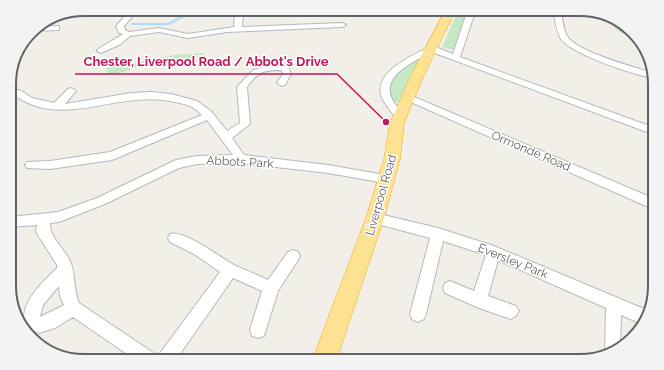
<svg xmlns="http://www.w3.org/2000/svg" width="664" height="370" font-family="Raleway,sans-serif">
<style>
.green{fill:#c5e8c5}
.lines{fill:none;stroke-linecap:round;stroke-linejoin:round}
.stream{stroke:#aadaff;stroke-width:2}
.minor-casing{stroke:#b5b8bc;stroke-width:2}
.highway-casing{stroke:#f9ab00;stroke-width:1}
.minor{fill:#fff;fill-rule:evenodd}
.highway{fill:#fde293;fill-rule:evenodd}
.labels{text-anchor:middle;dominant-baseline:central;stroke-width:3;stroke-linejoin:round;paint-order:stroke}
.street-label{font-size:12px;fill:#5f6368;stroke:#fff}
.rim{fill:none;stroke:#5f6368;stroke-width:2}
.leader{fill:none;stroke:#c2185b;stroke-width:1.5}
.callout-dot{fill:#c2185b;stroke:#fff;stroke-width:1.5}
.callout-label{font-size:13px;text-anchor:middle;font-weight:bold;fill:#c2185b;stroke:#fff;stroke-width:3;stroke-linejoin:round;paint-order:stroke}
</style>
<rect width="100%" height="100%" fill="#f1efe8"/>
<!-- green -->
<path class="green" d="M 272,9 L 340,9 C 317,13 295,14 272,9 Z
M 459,9 L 468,9 L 454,50 L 442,47 Z
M 607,16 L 617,19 L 640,40 C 622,33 616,34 607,16 Z
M 203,53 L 204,55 L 197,55 L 195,60 L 148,63 L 115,75 L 107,75 L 106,68 L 174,55 Z
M 413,61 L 418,62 L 398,102 L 393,102 L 389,95 C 391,76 397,70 413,61 Z"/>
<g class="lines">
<!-- stream -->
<path class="stream" d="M 132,24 L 168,24 L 184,16 L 206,9"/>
<defs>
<path id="minor" d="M 84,9 L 130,11 L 131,9 L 139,9 L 124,26 L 125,30 L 129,32 L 159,28 L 188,34 L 234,27 L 235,14 L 239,12 L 243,14 L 242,27 L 342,23 L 346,25 L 342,27 L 227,32 L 188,38 L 159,32 L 130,36 L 119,45 L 101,53 L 97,51 L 98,49 L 123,34 L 119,33 L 116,26 L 126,15 L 80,11 Z
M 468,9 L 476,9 L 460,57 L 655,128 L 655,135 L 432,52 C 417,60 380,75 392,99 C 395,105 401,110 405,116 L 400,119 L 396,118 C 392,112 385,105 382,98 C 372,72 412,56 429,47 L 435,47 L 453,54 Z
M 553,9 L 561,9 C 562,18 563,28 567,36 C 577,52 634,67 653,73 L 655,78 C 636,76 571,54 561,39 C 556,31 555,19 553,9 Z
M 56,26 L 59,26 L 59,30 L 32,31 L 34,28 Z
M 270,65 L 288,66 L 291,74 L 285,85 L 282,86 L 277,83 L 283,74 L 281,70 C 263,70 258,72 247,87 L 250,124 L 232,138 L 244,155 L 328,165 L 385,175 L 389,176 L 391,179 L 389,182 L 385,183 L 328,173 L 241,163 L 197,164 L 179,168 L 105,204 L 59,222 L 50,223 C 49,237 64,248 70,261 C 76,274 73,289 79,303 L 158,356 L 220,272 L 194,254 L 170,242 L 168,238 L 170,234 C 184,229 222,259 236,266 C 247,271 258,275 268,280 L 288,252 L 293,250 L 298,252 L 300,256 L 298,260 L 278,291 L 264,336 L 258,338 L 252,336 L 250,330 L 262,291 L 233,278 L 175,361 L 137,361 L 73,317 L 55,328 L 39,333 L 26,328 C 17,304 42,283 57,268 L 57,265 L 38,235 L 36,231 L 37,225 L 10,227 L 10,217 L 58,212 L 97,198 L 176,160 L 197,156 L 233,155 L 207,120 L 112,160 L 50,169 L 27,168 L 25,165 L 27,162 L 50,161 L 110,152 L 202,115 C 192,105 188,105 175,102 C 126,90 77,121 33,105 C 25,102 17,98 12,92 L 14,90 L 20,90 L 32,98 L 54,103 L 68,89 L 71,88 L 76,91 L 65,104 L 131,93 L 151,92 L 171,94 L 197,101 L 211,111 L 227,131 L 240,123 L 237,87 L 253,70 ZM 59,286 L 60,296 L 64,305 L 40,317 L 43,305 Z
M 407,94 L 655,199 L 655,210 L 404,99 L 402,97 Z
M 375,213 L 438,228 L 494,246 L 649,311 L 645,323 L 644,325 L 621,315 L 620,349 L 605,354 L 606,308 L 498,260 L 488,296 L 516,306 L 519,311 L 516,316 L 511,319 L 479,308 L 445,293 L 443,288 L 445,283 L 450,281 L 474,291 L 486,255 L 443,241 L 426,314 L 424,319 L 418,322 L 412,319 L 410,314 L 430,238 L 370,222 L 369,218 L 370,214 Z"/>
<path id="highway" d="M 446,9 L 456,9 L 424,75 L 404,123 L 400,159 L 384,218 L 336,361 L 312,361 L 366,218 L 384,159 L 390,123 L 411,75 Z"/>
</defs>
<!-- minor casing -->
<use href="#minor" class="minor-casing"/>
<!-- highway casing -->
<use href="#highway" class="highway-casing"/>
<!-- minor -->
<use href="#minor" class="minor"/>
<!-- highway -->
<use href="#highway" class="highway"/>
</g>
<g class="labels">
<!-- street labels -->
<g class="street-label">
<text transform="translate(531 151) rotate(23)">Ormonde Road</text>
<text transform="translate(240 162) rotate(3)">Abbots Park</text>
<text transform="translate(381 195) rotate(-74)">Liverpool Road</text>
<text transform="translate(513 261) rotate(22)">Eversley Park</text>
</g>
</g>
<!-- crop -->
<path d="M0 0H664V370H0ZM84 16H580A68 68 0 0 1 648 84V286A68 68 0 0 1 580 354H84A68 68 0 0 1 16 286V84A68 68 0 0 1 84 16Z" fill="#f2f3f3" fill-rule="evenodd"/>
<path class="rim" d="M84 16H580A68 68 0 0 1 648 84V286A68 68 0 0 1 580 354H84A68 68 0 0 1 16 286V84A68 68 0 0 1 84 16Z"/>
<!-- callouts -->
<path class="leader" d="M386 122L337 74H75"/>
<circle class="callout-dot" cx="386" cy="122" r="4"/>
<g class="callout-label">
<text x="206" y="66">Chester, Liverpool Road / Abbot's Drive</text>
</g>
</svg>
